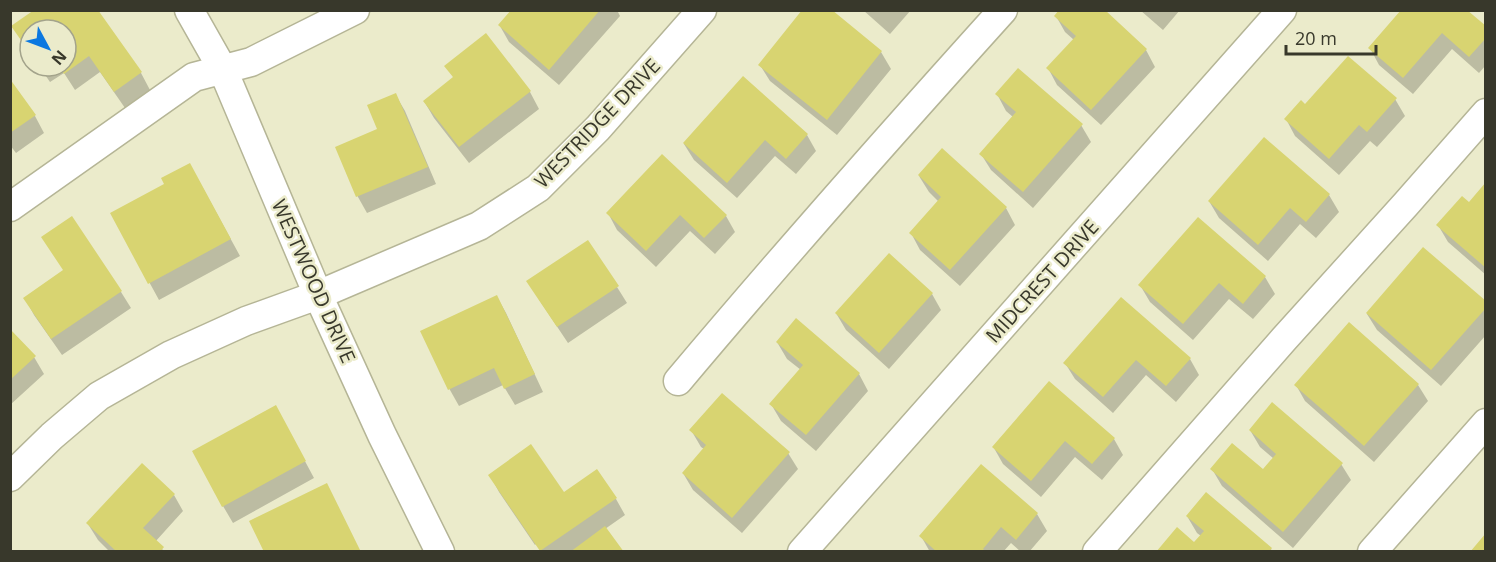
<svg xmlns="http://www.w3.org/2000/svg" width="1496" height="562" font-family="'Open Sans',sans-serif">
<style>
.shadow{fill:#0003}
.building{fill:#d8d471}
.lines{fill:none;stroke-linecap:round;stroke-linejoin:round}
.minor-casing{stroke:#b5b596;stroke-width:31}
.minor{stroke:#fff;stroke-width:28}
.labels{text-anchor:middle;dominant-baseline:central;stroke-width:5;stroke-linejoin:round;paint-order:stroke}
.street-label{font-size:20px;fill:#38382b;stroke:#ebebcb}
</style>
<rect width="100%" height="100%" fill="#ebebcb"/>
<!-- shadow -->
<path class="shadow" d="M 96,10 L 141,73 L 150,90 L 125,108 L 100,72 L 75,90 L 64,73 L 50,82 L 39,66 L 66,66 L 66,30 L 30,30 L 30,53 L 13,27 Z
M 513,10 L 617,10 L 620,16 L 559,85 L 509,42 L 500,26 Z
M 830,10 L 881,52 L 891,69 L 837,135 L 770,81 L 760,65 Z
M 863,10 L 911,10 L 890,34 Z
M 1140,10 L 1180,10 L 1163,30 Z
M 1403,10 L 1486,28 L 1486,65 L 1479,73 L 1452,49 L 1413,94 L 1379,65 L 1370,48 Z
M 1056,16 L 1146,50 L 1155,67 L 1101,125 L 1057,85 L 1048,68 L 1074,40 L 1065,32 Z
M 486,35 L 530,92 L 539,109 L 469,163 L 434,118 L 424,101 L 454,78 L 446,66 Z
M 10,82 L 35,116 L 44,133 L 16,153 L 10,145 Z
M 395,94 L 405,111 L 436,184 L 367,213 L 358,197 L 337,148 L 379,129 Z
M 997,94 L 1081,125 L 1091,142 L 1033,208 L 991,170 L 981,154 L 1013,117 L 1006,111 Z
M 1395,99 L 1405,116 L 1377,147 L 1370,141 L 1339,175 L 1295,136 L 1286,119 L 1305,106 Z
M 807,135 L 816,151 L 796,174 L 775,156 L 737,198 L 694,160 L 684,144 Z
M 1264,139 L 1329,195 L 1339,212 L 1316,238 L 1300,224 L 1268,261 L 1219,218 L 1209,201 Z
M 919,176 L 1006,208 L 1015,225 L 960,286 L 920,250 L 911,233 L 939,202 L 929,192 Z
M 199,181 L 240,256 L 159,300 L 112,214 L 166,185 Z
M 1486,185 L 1486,275 L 1448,242 L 1438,225 L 1469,204 Z
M 608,213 L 726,216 L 735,232 L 715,254 L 690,231 L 656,267 L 617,230 Z
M 71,218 L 121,292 L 131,308 L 62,355 L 34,315 L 25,298 L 64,271 Z
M 1198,219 L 1265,277 L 1275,294 L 1253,319 L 1229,299 L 1193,340 L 1150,302 L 1140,285 Z
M 617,287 L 627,303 L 568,343 L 538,298 Z
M 932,294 L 941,310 L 889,369 L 846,330 L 836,313 Z
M 497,297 L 506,313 L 543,392 L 515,405 L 503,385 L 459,406 L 450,390 L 422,332 Z
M 1121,299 L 1190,359 L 1199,375 L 1176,402 L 1146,375 L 1113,413 L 1075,379 L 1065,363 Z
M 1486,303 L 1486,335 L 1441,386 L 1377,330 L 1367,314 Z
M 10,332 L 34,357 L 44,374 L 10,405 Z
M 777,342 L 859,374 L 868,391 L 816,451 L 781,421 L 771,404 L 801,370 L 787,359 Z
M 1049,383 L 1114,439 L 1123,455 L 1102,480 L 1075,457 L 1041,497 L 1003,464 L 994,448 Z
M 1296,385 L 1418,385 L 1428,401 L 1374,462 L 1305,401 Z
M 285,424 L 314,478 L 233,523 L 223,506 Z
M 691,430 L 788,453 L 798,469 L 742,533 L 693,490 L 683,473 L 704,449 L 701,447 Z
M 1250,430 L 1341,464 L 1351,480 L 1293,548 L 1222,486 L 1212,469 L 1263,471 L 1274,459 L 1260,447 Z
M 490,475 L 563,494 L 616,499 L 625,515 L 605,529 L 622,552 L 542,552 L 537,543 L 535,545 L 499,492 Z
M 174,495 L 183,511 L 155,542 L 165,552 L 110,552 L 98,540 L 88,524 Z
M 1037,514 L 1047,531 L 1029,552 L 1021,552 L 1011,543 L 1003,552 L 930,552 L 921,536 Z
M 1187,516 L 1271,549 L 1272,552 L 1158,552 L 1194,544 L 1201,536 L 1197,533 Z"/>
<!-- building -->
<path class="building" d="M 34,10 L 98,10 L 142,72 L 114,92 L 89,56 L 64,74 L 59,66 L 66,66 L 66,30 L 30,30 L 30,53 L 11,26 Z
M 511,10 L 600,10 L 549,70 L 498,25 Z
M 802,10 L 832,10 L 882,51 L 827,120 L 758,65 Z
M 1059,10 L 1105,10 L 1147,49 L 1091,110 L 1046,68 L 1076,36 L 1054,16 Z
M 1401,10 L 1467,10 L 1486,26 L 1486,38 L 1469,57 L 1442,33 L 1403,78 L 1368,48 Z
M 486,33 L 531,91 L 459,147 L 423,101 L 453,77 L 444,66 Z
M 1348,56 L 1397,98 L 1367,132 L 1359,125 L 1329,159 L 1284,119 L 1301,100 L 1305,104 Z
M 1018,68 L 1083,124 L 1023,192 L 979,154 L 1016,112 L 995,94 Z
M 743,76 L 808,134 L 786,159 L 765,140 L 727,183 L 683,143 Z
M 10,79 L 36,115 L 10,133 Z
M 396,93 L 428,167 L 356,197 L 335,147 L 377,129 L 367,105 Z
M 1264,137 L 1330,194 L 1306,222 L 1290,208 L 1258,245 L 1208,201 Z
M 942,148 L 1007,207 L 950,270 L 909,233 L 941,197 L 918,175 Z
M 662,154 L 727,215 L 704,238 L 680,215 L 646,251 L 606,213 Z
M 190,163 L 231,239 L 148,284 L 110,213 L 164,184 L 161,178 Z
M 1486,182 L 1486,268 L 1436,225 L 1462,196 L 1469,202 Z
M 72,216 L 122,291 L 51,339 L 23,298 L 63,270 L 41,237 Z
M 1198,217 L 1266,276 L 1243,304 L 1219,283 L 1183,324 L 1138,285 Z
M 588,240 L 619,286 L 557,327 L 526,281 Z
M 1423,247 L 1486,301 L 1486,308 L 1431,370 L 1366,313 Z
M 889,253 L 933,293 L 879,353 L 835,313 Z
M 497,295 L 535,374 L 504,389 L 494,368 L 448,390 L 420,331 Z
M 1121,297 L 1191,358 L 1166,386 L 1136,360 L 1103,397 L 1063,363 Z
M 796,318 L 860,373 L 806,435 L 769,404 L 803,365 L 776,342 Z
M 1349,322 L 1419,384 L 1364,446 L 1294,385 Z
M 10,329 L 36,356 L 10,380 Z
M 1049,381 L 1115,438 L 1092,464 L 1065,441 L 1031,481 L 992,447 Z
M 722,393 L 790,452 L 732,518 L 682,473 L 706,445 L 689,430 Z
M 1272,402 L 1343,463 L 1283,532 L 1210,469 L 1232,443 L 1263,469 L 1276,454 L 1249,430 Z
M 276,405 L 306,461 L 222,507 L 192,451 Z
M 531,444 L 564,492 L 597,469 L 617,498 L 540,551 L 488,475 Z
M 142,463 L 175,494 L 143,528 L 164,547 L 160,552 L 117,552 L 86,523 Z
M 981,464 L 1038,513 L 1016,540 L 1001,527 L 983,549 L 986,552 L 937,552 L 919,536 Z
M 327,483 L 361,552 L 264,552 L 249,521 Z
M 1206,492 L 1272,548 L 1269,552 L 1156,552 L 1177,527 L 1194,542 L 1204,531 L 1186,516 Z
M 605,526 L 624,552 L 570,552 Z
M 1486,533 L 1486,552 L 1470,552 Z"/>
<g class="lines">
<defs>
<path id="minor" d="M 189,10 L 223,70 L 318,295 L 382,435 L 440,552
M 10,207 L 194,77 L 251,62 L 355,10
M 678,381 C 784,255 893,132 1003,10
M 10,477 L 52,436 L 99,396 L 171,355 L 246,321 L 318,295 L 479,226 L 538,188 L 598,128 L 702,10
M 802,552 L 1282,10
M 1097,552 L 1284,339 L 1406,204 L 1486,113
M 1372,552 L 1486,423"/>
</defs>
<!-- minor casing -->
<use href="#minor" class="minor-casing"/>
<!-- minor -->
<use href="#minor" class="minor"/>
</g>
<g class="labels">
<!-- street labels -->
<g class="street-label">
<text transform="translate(597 123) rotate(-46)">WESTRIDGE DRIVE</text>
<text transform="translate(314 281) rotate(66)">WESTWOOD DRIVE</text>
<text transform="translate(1042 281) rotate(-48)">MIDCREST DRIVE</text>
</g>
</g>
<!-- border -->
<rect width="1496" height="562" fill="none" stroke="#38382b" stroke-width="24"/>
<!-- north arrow -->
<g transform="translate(48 48) rotate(131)"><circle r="28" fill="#ebebcb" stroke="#a3a38b" stroke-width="1.5"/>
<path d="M0-4.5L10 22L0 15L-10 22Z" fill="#0c78e0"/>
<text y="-9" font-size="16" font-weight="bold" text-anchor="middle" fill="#38382b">N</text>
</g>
<!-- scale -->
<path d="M1286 45v9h90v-9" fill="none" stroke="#38382b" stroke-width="3"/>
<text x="1295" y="45" font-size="18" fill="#38382b" stroke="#ebebcb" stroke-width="4.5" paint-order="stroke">20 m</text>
</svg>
